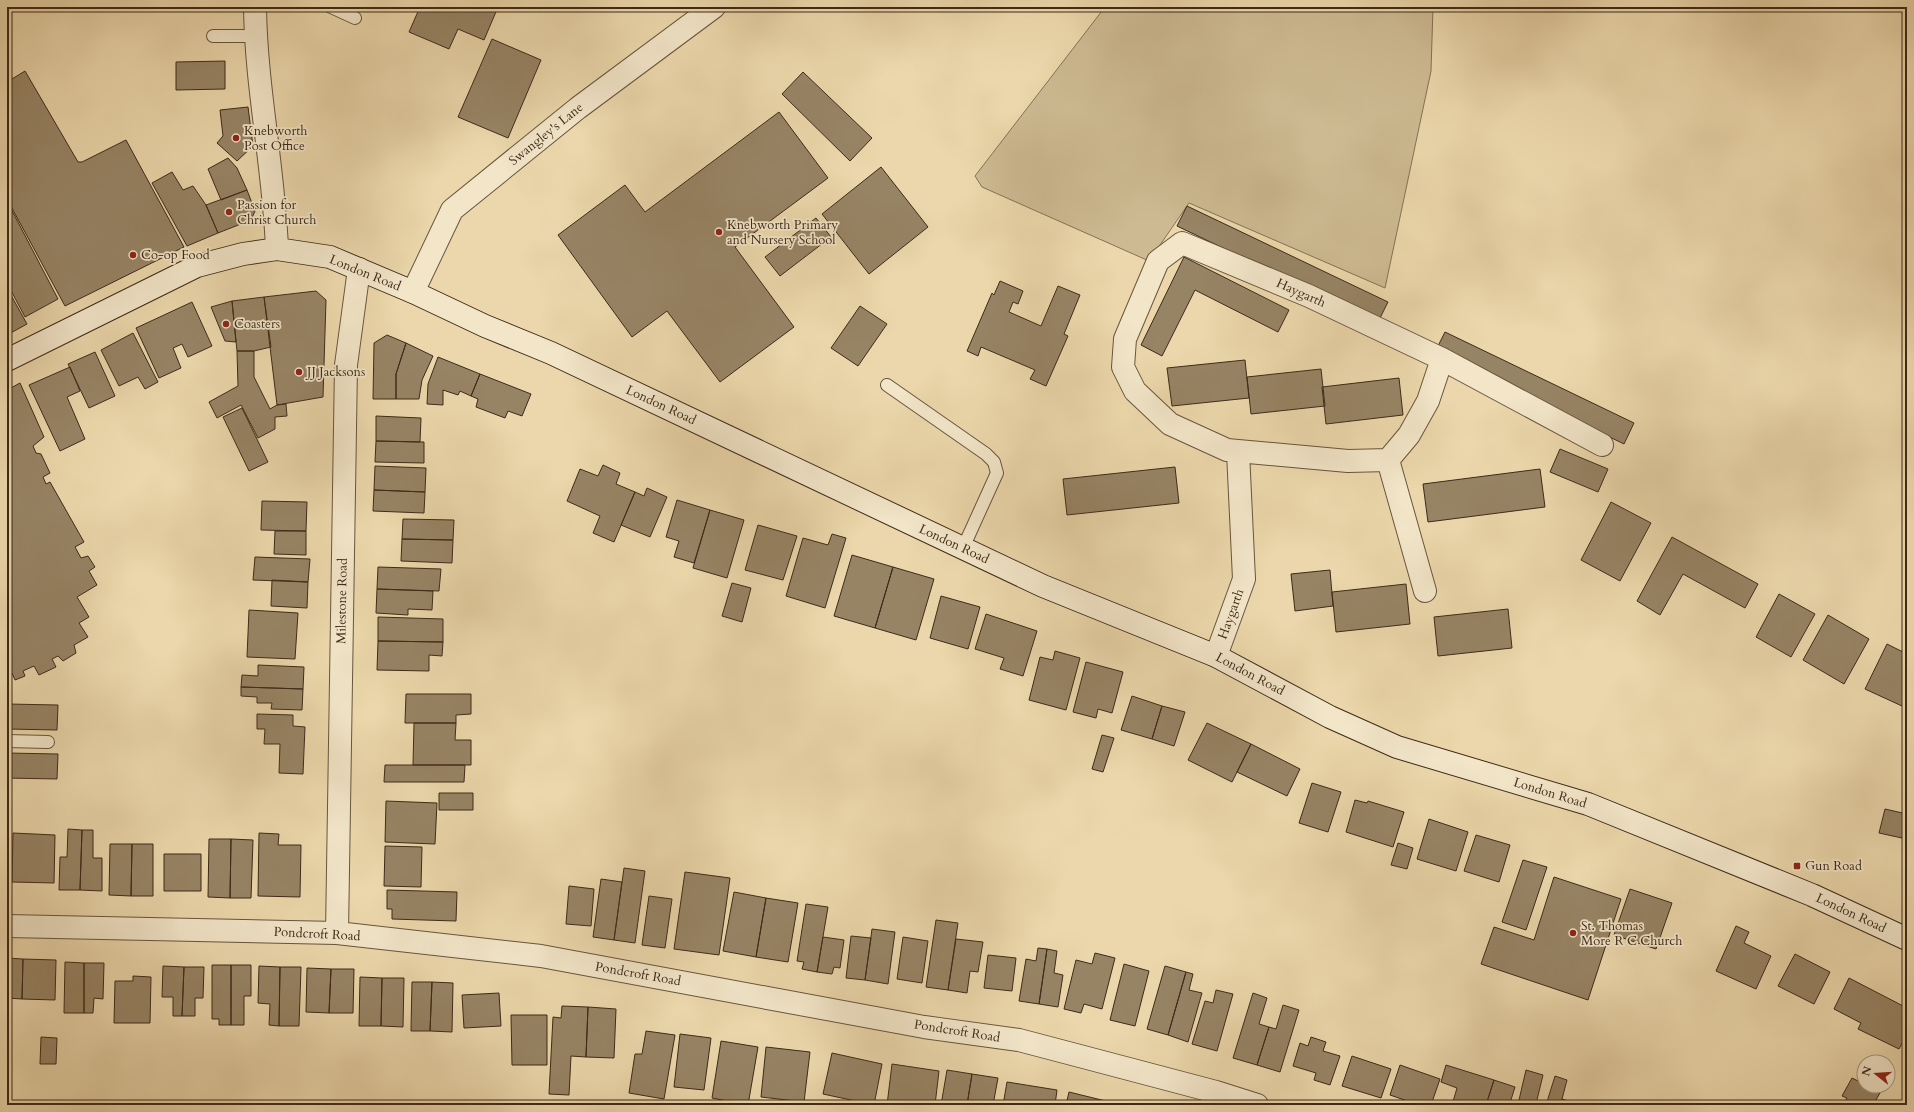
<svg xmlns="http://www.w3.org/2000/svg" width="1914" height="1112" font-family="Cardo,serif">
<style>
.green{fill:#cdba92;stroke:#857256}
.building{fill:#978465;stroke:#3d2a19}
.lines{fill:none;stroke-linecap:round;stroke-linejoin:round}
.lane-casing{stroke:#68553e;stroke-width:14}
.street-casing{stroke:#68553e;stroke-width:24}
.secondary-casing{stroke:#3d2a19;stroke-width:24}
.lane{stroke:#f2e5c8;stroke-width:12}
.street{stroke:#f2e5c8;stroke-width:22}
.secondary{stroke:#f2e5c8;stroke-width:22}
.poi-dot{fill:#8f2418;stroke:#f2e5c8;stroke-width:1.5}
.labels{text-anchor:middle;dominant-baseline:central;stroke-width:3.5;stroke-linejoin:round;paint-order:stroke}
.poi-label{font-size:13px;fill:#3d2a19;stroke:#f2e5c8;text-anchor:start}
.street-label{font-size:13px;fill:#3d2a19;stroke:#f2e5c8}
</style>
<rect width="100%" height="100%" fill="#ebd7ab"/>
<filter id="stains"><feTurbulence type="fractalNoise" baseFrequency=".005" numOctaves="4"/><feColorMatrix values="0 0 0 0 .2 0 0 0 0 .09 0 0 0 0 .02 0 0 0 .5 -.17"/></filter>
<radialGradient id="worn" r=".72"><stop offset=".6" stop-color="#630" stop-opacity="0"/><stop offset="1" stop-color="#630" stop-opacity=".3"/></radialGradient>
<!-- green -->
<path class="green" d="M 1105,7 L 1433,7 L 1431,71 L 1385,288 L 1189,203 L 1149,261 L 982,187 L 975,176 Z"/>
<!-- building -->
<path class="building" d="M 420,7 L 498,7 L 484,40 L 458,29 L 449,49 L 409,32 Z
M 492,39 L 541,60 L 508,138 L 458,117 Z
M 225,61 L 225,89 L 176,90 L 176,62 Z
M 25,71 L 78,162 L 82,162 L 126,140 L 184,247 L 65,306 L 7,199 L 7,82 Z
M 803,72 L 872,138 L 850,161 L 782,94 Z
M 248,107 L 253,146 L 237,161 L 217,143 L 223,136 L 220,110 Z
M 779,112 L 828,178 L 735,247 L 794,327 L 720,382 L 667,311 L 632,337 L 558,235 L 625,185 L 645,212 Z
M 228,158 L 237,168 L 247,190 L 221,200 L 208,169 Z
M 881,167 L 928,227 L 869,274 L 822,214 Z
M 172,172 L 183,190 L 193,186 L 206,205 L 218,233 L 187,246 L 152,183 Z
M 247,190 L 255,211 L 251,220 L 218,233 L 206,205 Z
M 7,201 L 58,299 L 25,317 L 7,283 Z
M 1187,206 L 1388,302 L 1378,322 L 1177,226 Z
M 816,218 L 831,237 L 780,276 L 765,257 Z
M 1184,257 L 1289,310 L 1278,332 L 1195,290 L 1162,356 L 1141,345 Z
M 1000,281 L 1023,291 L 1018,304 L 1013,302 L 1009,312 L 1041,326 L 1058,286 L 1080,295 L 1064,334 L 1068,336 L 1046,386 L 1030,379 L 1035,370 L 981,347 L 978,356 L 967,351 L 992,293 L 994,295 Z
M 7,288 L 27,324 L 7,335 Z
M 316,291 L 326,300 L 323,397 L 277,405 L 264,297 Z
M 264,297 L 271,347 L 254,351 L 237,351 L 232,301 Z
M 232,301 L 236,342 L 225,341 L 211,307 Z
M 192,302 L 212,346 L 188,357 L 182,344 L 173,348 L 181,368 L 159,378 L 136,328 Z
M 860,306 L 887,324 L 858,366 L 831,348 Z
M 1445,332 L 1634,423 L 1624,444 L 1435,352 Z
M 133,333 L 158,382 L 145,389 L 138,377 L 119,386 L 101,350 Z
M 387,335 L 406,343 L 396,374 L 396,399 L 373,399 L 374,343 Z
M 406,343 L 433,356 L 422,380 L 419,399 L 396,399 L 396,374 Z
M 237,351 L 254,351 L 254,377 L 270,409 L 277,405 L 286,404 L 287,416 L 275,417 L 275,429 L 258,438 L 241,405 L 217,418 L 209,402 L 238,386 Z
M 95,352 L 115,396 L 89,408 L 68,364 Z
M 438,357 L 480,374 L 471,396 L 460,391 L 458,395 L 443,390 L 443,405 L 427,404 L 428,384 Z
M 1245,360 L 1249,398 L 1172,406 L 1167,368 Z
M 70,367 L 80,391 L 67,397 L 85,439 L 60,451 L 29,385 Z
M 1321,369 L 1325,406 L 1251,414 L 1247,377 Z
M 480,374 L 531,394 L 522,416 L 508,411 L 505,418 L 476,407 L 478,399 L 471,396 Z
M 1399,378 L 1403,415 L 1326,424 L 1322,387 Z
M 20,383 L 44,437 L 33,446 L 36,453 L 41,454 L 50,473 L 43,477 L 46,484 L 50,482 L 84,542 L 75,547 L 81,558 L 88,556 L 95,567 L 89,571 L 97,585 L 77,597 L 89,617 L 79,623 L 88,637 L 74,645 L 76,653 L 63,661 L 58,656 L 52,659 L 56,667 L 39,675 L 34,666 L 23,671 L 25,676 L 15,680 L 12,673 L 7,675 L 7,390 Z
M 242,408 L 268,462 L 249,471 L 223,417 Z
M 376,416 L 421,418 L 420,442 L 376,441 Z
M 376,441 L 424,442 L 424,463 L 375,462 Z
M 1560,449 L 1608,469 L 1598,492 L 1550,472 Z
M 603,465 L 620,473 L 616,484 L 635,492 L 614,542 L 593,533 L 600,516 L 567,501 L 580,469 L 598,476 Z
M 375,466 L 426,468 L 425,492 L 374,490 Z
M 1175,467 L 1179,503 L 1067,515 L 1063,479 Z
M 1540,469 L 1545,507 L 1428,522 L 1423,484 Z
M 647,488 L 667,497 L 650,537 L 621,525 L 635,492 L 644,496 Z
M 374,490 L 425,492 L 424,513 L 373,511 Z
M 677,500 L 710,510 L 694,563 L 674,557 L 679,541 L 666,537 Z
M 262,501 L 307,502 L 306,531 L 261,530 Z
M 1611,502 L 1651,523 L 1620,581 L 1581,560 Z
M 710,510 L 744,520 L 727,578 L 693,568 Z
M 403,519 L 454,520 L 453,540 L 402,539 Z
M 758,525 L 797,536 L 783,580 L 745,570 Z
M 275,531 L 306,531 L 306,555 L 274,554 Z
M 832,534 L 846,538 L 825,608 L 786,596 L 803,538 L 828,545 Z
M 1672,537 L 1758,584 L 1745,608 L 1683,574 L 1660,615 L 1637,601 Z
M 402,539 L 453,540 L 452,563 L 401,561 Z
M 852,555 L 893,567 L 875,628 L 834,616 Z
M 255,557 L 310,559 L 308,582 L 253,580 Z
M 378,567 L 441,569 L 439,591 L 377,589 Z
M 893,567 L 934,579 L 916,640 L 875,628 Z
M 1330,570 L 1333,606 L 1295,611 L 1291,574 Z
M 272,580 L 308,582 L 307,608 L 271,606 Z
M 732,583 L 751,588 L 742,622 L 722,616 Z
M 1406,584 L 1410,624 L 1336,632 L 1332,592 Z
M 377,589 L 433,591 L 432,610 L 408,609 L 408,615 L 376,613 Z
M 1779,594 L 1815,614 L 1791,657 L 1756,637 Z
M 941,596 L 980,607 L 968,649 L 930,638 Z
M 1508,609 L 1512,648 L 1438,656 L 1434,617 Z
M 249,610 L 298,613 L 295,659 L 247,657 Z
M 986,614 L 1037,631 L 1023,676 L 1000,669 L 1004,658 L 975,649 Z
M 1828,615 L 1869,639 L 1844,684 L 1803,660 Z
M 378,617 L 443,619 L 443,642 L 378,641 Z
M 378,641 L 443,642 L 442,656 L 429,655 L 429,671 L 377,670 Z
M 1887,644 L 1907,654 L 1907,696 L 1902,706 L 1865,689 Z
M 1055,651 L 1080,658 L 1066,710 L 1029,700 L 1040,657 L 1053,660 Z
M 1086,662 L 1123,672 L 1112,713 L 1098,709 L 1096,718 L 1073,712 Z
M 258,665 L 304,667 L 303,689 L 241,687 L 242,675 L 258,676 Z
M 241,687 L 303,689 L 302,710 L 271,709 L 272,703 L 257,703 L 257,697 L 241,696 Z
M 406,694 L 471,694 L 471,714 L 456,715 L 456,723 L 405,723 Z
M 1132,696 L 1162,706 L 1152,739 L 1121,730 Z
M 7,704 L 58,705 L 57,730 L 7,729 Z
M 1162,706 L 1185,712 L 1174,746 L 1152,739 Z
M 257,714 L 293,715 L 293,726 L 305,727 L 303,774 L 279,773 L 280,744 L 264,744 L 265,729 L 257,729 Z
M 414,723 L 456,723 L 455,740 L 471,740 L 471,765 L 413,765 Z
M 1207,723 L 1251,744 L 1232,782 L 1188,760 Z
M 1102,735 L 1114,738 L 1103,772 L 1092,769 Z
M 1251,744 L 1300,769 L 1287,796 L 1237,772 Z
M 7,753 L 58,754 L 57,779 L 7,778 Z
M 385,765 L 465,765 L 464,782 L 384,782 Z
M 1312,783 L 1341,792 L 1328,832 L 1299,823 Z
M 439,793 L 473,793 L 473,810 L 439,810 Z
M 1355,800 L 1367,803 L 1368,801 L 1404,812 L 1393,847 L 1346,832 Z
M 386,801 L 437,803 L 435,844 L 385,842 Z
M 1885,809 L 1907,814 L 1902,838 L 1879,833 Z
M 1429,819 L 1468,832 L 1456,871 L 1417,859 Z
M 68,829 L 82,830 L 80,890 L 59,890 L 60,857 L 67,857 Z
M 82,830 L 93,830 L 93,858 L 102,858 L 102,891 L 80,890 Z
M 13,833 L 55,835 L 54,883 L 12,882 Z
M 259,833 L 279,834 L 278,845 L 301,845 L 300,897 L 258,896 Z
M 1476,835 L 1510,845 L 1499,882 L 1464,871 Z
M 209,839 L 231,839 L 230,898 L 208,897 Z
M 231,839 L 253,840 L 251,898 L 230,898 Z
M 1398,843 L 1413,848 L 1407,869 L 1391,865 Z
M 110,844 L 132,844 L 131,896 L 109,895 Z
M 132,844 L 153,844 L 153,896 L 131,896 Z
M 385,846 L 422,847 L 421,887 L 384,886 Z
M 164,854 L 201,854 L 201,891 L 164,891 Z
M 1523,860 L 1547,867 L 1526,930 L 1502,922 Z
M 624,868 L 645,871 L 635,943 L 614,940 Z
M 685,872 L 730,878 L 719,955 L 674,949 Z
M 1554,877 L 1621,899 L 1588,1000 L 1481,964 L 1494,927 L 1534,940 Z
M 601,879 L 622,882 L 614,940 L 593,937 Z
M 569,886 L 594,889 L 591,926 L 566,924 Z
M 1630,889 L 1672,903 L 1656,949 L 1614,935 Z
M 387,890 L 457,892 L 456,921 L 392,919 L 392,909 L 387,909 Z
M 734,892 L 766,898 L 756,957 L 723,951 Z
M 649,896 L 672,899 L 665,948 L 642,945 Z
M 766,898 L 798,903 L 788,962 L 756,957 Z
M 806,904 L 828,907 L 817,972 L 802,969 L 804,962 L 797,961 Z
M 936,920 L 958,923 L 948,990 L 926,987 Z
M 1736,926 L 1749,932 L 1744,943 L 1771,956 L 1756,989 L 1716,971 Z
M 872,929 L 895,932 L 888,984 L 865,980 Z
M 851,936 L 871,938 L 865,980 L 846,978 Z
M 823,937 L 844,940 L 840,968 L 834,967 L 832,974 L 817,972 Z
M 903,937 L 928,941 L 922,983 L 897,979 Z
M 956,939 L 983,942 L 978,972 L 970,971 L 967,993 L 948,990 Z
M 1038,948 L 1047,949 L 1039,1004 L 1019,1001 L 1026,959 L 1036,961 Z
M 1047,949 L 1057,951 L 1054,973 L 1063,975 L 1058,1007 L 1039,1004 Z
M 1095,953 L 1115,958 L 1102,1009 L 1084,1004 L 1081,1013 L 1064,1009 L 1076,960 L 1092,964 Z
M 1795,954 L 1830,972 L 1814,1004 L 1778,986 Z
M 988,955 L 1016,958 L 1012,991 L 984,988 Z
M 7,958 L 23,959 L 22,999 L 7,998 Z
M 23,959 L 56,960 L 55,1000 L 22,999 Z
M 65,962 L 84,963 L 84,1013 L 64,1013 Z
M 84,963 L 104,963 L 103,999 L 94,998 L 93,1013 L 84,1013 Z
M 1124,964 L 1149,971 L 1135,1026 L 1110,1020 Z
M 212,965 L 231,965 L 231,1025 L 219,1025 L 219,1019 L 212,1019 Z
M 231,965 L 251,965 L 251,996 L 244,996 L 244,1025 L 231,1025 Z
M 163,966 L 184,967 L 182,1016 L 173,1016 L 173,997 L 162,997 Z
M 259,966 L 280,967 L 279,1026 L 269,1025 L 270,1004 L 258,1003 Z
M 1165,966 L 1186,972 L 1168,1035 L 1147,1029 Z
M 184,967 L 204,967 L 203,998 L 195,998 L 195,1016 L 182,1016 Z
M 280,967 L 301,967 L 299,1026 L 279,1026 Z
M 307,968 L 331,969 L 329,1013 L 306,1012 Z
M 331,969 L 354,969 L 353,1013 L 329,1013 Z
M 1186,972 L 1193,974 L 1189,990 L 1202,993 L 1188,1042 L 1168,1035 Z
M 133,976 L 151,977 L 150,1023 L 114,1023 L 115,981 L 133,981 Z
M 360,977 L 382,978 L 381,1026 L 359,1026 Z
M 382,978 L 404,978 L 403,1027 L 381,1026 Z
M 1849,978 L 1907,1008 L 1907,1034 L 1899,1049 L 1858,1029 L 1861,1023 L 1834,1009 Z
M 412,982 L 432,982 L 430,1031 L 411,1031 Z
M 432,982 L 453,983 L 452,1032 L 430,1031 Z
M 1216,990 L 1233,994 L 1217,1051 L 1192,1044 L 1205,1001 L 1213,1003 Z
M 499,993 L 501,1026 L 464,1028 L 462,995 Z
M 1253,993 L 1267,998 L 1259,1024 L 1269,1027 L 1257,1065 L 1233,1058 Z
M 1283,1005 L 1299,1010 L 1280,1072 L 1257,1065 L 1269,1027 L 1276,1029 Z
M 562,1006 L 588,1007 L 586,1057 L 571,1056 L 569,1095 L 549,1094 L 553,1017 L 561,1018 Z
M 588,1007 L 616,1009 L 614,1058 L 586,1057 Z
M 511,1015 L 547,1015 L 547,1065 L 512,1065 Z
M 646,1031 L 675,1035 L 664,1099 L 629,1093 L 635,1054 L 642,1054 Z
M 680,1034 L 711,1038 L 704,1090 L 674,1087 Z
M 41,1037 L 57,1038 L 56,1064 L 40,1064 Z
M 1311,1037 L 1326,1042 L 1323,1051 L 1340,1056 L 1330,1085 L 1314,1080 L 1316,1073 L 1293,1066 L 1300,1043 L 1308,1046 Z
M 721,1041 L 758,1047 L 748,1105 L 712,1098 Z
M 766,1047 L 810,1052 L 804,1102 L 761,1097 Z
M 832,1053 L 882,1064 L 874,1105 L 823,1094 Z
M 1352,1056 L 1391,1069 L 1381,1098 L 1342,1086 Z
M 892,1064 L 939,1071 L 935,1105 L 887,1105 Z
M 1400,1065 L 1440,1079 L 1431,1105 L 1419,1105 L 1390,1095 Z
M 1446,1065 L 1494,1080 L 1486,1105 L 1452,1105 L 1457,1088 L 1441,1082 Z
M 947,1070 L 972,1074 L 967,1105 L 941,1105 Z
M 1526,1070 L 1543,1075 L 1536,1104 L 1519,1100 Z
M 972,1074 L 998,1078 L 993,1105 L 967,1105 Z
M 1555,1076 L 1567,1080 L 1562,1099 L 1560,1105 L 1546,1105 Z
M 1852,1078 L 1864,1084 L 1864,1086 L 1880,1093 L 1873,1105 L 1843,1105 L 1847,1098 L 1842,1096 Z
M 1494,1080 L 1515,1087 L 1510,1103 L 1516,1105 L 1486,1105 Z
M 1007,1082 L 1057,1090 L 1055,1105 L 1003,1105 Z
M 1069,1092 L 1122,1105 L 1066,1105 Z
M 1562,1099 L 1572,1102 L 1571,1105 L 1560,1105 Z"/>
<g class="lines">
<defs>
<path id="lane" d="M 331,7 L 355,18
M 213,36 L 255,36
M 887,385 L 986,454 L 994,462 L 997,473 L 963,548
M 7,741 L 48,742"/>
<path id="street" d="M 255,7 C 256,88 274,168 277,249
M 413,292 L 452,210 L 578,108 L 714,7
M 1442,359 L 1428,401 L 1409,435 L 1388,460 L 1348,461 L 1227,450 L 1170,424 L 1135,391 L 1123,367 L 1125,339 L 1158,261 L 1182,243 L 1309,296 L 1442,359 L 1602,445
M 1388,460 L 1425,591
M 1216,656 L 1244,579 L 1238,452
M 7,926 L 337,933 L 541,956 L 924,1027 L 1019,1040 L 1216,1092 L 1257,1105
M 337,933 L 346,365 L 359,269"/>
<path id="secondary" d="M 7,360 L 197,266 L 243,254 L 277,249 L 330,257 L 413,292 L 485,326 L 551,353 L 1043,586 L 1216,656 L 1330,717 L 1397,747 L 1588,804 L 1812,895 L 1907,939"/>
</defs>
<!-- lane casing -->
<use href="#lane" class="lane-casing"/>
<!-- street casing -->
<use href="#street" class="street-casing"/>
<!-- secondary casing -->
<use href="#secondary" class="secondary-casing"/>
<!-- lane -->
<use href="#lane" class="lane"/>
<!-- street -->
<use href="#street" class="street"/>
<!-- secondary -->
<use href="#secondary" class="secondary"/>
</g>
<!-- markers -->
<g class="poi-dot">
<circle cx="236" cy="138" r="4"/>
<circle cx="229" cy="212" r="4"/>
<circle cx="719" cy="232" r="4"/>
<circle cx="133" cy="255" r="4"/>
<circle cx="226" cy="324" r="4"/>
<circle cx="299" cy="372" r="4"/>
<rect x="1793" y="862" width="8" height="8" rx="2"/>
<circle cx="1573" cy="933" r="4"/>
</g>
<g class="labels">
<!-- poi labels -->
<g class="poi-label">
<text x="244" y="131">Knebworth<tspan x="244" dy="15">Post Office</tspan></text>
<text x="237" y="205">Passion for<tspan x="237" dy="15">Christ Church</tspan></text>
<text x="727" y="225">Knebworth Primary<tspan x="727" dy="15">and Nursery School</tspan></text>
<text x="141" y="255">Co-op Food</text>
<text x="234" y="324">Coasters</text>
<text x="307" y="372">JJ Jacksons</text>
<text x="1805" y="866">Gun Road</text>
<text x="1581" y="926">St. Thomas<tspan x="1581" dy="15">More R C Church</tspan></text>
</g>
<!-- street labels -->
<g class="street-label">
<text transform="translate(546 134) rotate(-39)">Swangley's Lane</text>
<text transform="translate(365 273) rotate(22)">London Road</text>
<text transform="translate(1301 293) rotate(24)">Haygarth</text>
<text transform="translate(661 405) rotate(25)">London Road</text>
<text transform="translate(954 544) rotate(25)">London Road</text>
<text transform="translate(342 601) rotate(-89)">Milestone Road</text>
<text transform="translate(1231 614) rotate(-70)">Haygarth</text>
<text transform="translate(1250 674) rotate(28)">London Road</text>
<text transform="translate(1550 793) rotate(17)">London Road</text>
<text transform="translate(1851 913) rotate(25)">London Road</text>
<text transform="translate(317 934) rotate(3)">Pondcroft Road</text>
<text transform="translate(638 974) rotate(10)">Pondcroft Road</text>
<text transform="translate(957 1031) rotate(9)">Pondcroft Road</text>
</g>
</g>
<!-- margin -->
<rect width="1914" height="1112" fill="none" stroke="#ebd7ab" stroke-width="24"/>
<rect x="8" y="8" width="1898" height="1096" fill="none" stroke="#3d2a19" stroke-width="2"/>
<rect x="12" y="12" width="1890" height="1088" fill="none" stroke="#3d2a19"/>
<!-- north arrow -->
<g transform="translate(1876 1074) rotate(287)"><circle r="19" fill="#f2e5c8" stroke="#aa9a82"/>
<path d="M0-3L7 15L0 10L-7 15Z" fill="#8f2418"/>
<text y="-6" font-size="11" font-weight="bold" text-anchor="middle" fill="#3d2a19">N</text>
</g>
<rect width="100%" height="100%" filter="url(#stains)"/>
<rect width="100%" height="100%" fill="url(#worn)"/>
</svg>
